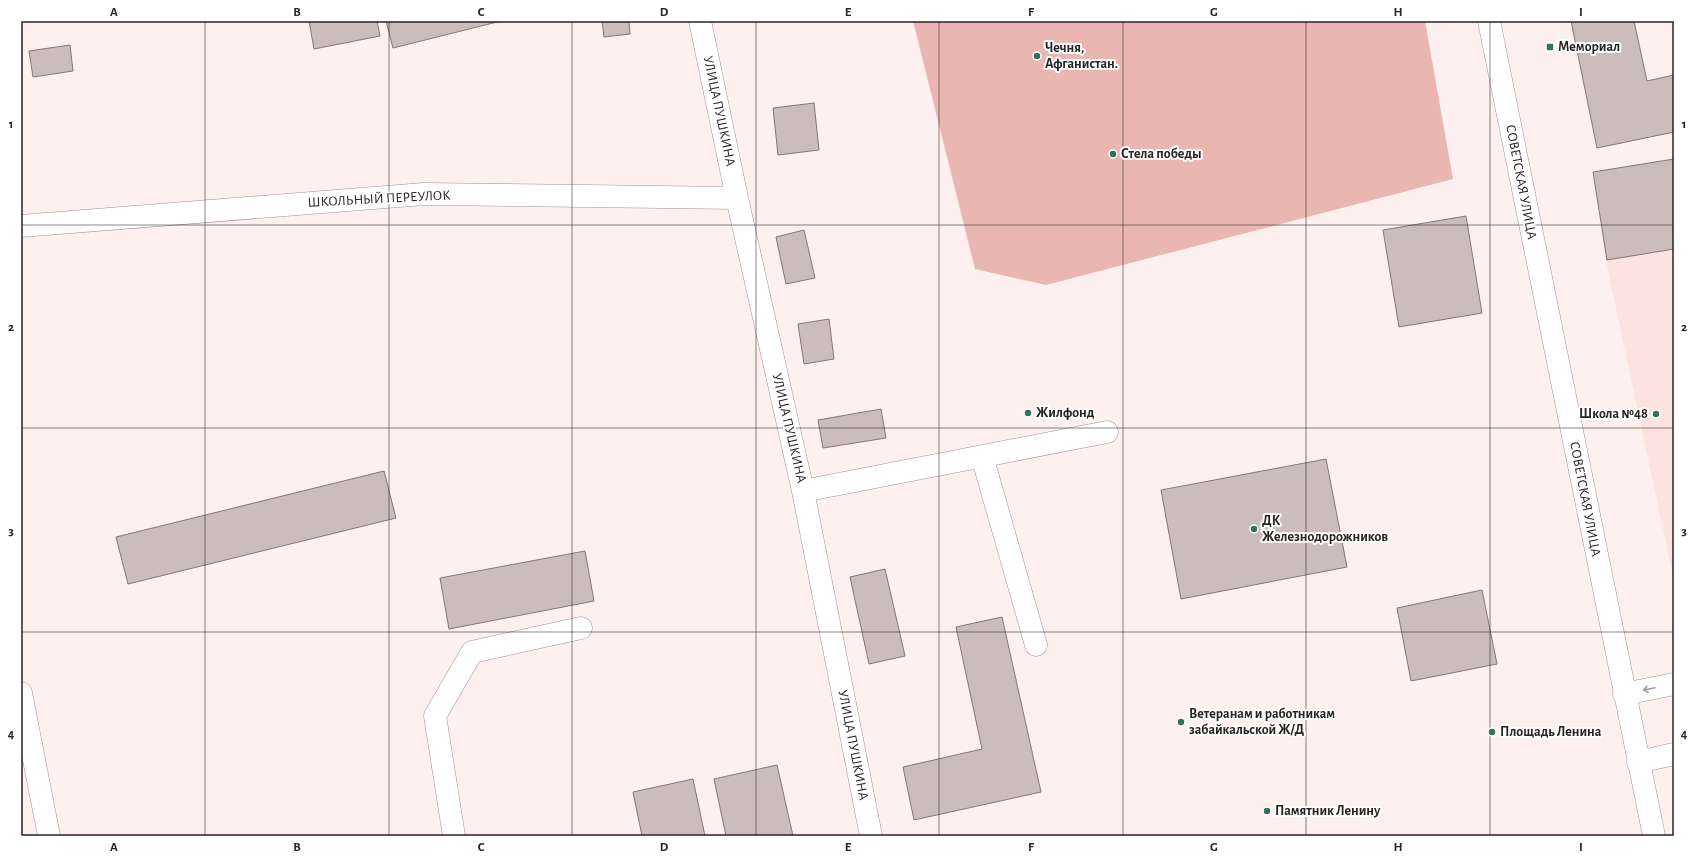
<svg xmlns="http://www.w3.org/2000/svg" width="1695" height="857" font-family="'Alegreya Sans',sans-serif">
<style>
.built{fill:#fce3e0}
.green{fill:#eab6b2}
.building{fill:#ccbcbb;stroke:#857675}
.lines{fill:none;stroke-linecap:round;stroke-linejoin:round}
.minor-casing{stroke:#a19290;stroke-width:23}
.minor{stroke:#fff;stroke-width:22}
.oneway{stroke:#9f9c9c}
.grid{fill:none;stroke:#292322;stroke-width:1;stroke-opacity:0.55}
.poi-dot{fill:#33715c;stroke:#fff;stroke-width:1.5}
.labels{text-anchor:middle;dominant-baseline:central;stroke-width:4;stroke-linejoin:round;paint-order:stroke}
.poi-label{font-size:14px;font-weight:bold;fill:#292322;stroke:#fff;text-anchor:start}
.street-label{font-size:14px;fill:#292322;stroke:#fff}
.neatline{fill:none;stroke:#292322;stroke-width:1.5}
.grid-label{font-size:13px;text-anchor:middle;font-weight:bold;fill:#292322}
</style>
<rect width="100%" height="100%" fill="#fdf0ee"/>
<!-- built -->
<path class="built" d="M 1674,236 L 1674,581 L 1603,247 Z"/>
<!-- green -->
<path class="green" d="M 913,21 L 1425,21 L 1453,179 L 1046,285 L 975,269 Z"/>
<!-- building -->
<path class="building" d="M 309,21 L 377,21 L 380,36 L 314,49 Z
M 386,21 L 501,21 L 393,48 Z
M 602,21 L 629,21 L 630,34 L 604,37 Z
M 1571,21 L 1634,21 L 1647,81 L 1674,75 L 1674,132 L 1597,148 Z
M 70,45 L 73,71 L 33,77 L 29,51 Z
M 814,103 L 819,150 L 778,155 L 773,108 Z
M 1674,159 L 1674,249 L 1607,260 L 1593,172 Z
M 1466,216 L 1482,313 L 1399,327 L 1383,230 Z
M 804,230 L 815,278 L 786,284 L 776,237 Z
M 829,319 L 834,359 L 804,364 L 798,324 Z
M 881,409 L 886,438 L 823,448 L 818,420 Z
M 1326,459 L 1347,567 L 1181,599 L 1161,490 Z
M 384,471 L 396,518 L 128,584 L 116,537 Z
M 585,551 L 594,601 L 449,629 L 440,578 Z
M 885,569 L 905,656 L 869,664 L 850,577 Z
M 1482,590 L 1497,664 L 1411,681 L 1397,608 Z
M 1002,617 L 1041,792 L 914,820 L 903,767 L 982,749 L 956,627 Z
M 777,765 L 793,836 L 726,836 L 714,779 Z
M 693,779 L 705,836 L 642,836 L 633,792 Z"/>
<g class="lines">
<defs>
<path id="minor" d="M 700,21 L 737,198 L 803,491 L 871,836
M 1489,21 L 1654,836
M 21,226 L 424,194 L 737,198
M 982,456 L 1036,645
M 803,491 L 1107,432
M 21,693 L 49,836
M 1624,694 L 1674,684
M 1638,762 L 1674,754
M 454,836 L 435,716 L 472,652 L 581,628"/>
</defs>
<!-- minor casing -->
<use href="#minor" class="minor-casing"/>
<!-- minor -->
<use href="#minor" class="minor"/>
</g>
<!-- one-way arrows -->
<defs><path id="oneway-shaft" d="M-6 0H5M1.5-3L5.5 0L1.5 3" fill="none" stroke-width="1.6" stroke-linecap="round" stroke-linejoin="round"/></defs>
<use class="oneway" href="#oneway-shaft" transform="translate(1649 689) rotate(168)"/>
<!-- grid -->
<path class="grid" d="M 205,21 L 205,836M 389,21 L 389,836M 572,21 L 572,836M 756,21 L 756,836M 939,21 L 939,836M 1123,21 L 1123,836M 1306,21 L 1306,836M 1490,21 L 1490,836M 21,225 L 1674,225M 21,428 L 1674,428M 21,632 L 1674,632"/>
<!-- markers -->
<g class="poi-dot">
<rect x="1546" y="43" width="8" height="8" rx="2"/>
<circle cx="1037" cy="56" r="4"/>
<circle cx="1113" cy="154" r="4"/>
<circle cx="1028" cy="413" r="4"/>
<circle cx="1656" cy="414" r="4"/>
<circle cx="1254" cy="529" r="4"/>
<circle cx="1181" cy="722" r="4"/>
<circle cx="1492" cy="732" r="4"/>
<circle cx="1267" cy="811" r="4"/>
</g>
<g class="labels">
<!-- poi labels -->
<g class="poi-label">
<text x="1558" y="47">Мемориал</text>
<text x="1045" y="48">Чечня,<tspan x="1045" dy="16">Афганистан.</tspan></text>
<text x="1121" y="154">Стела победы</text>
<text x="1036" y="413">Жилфонд</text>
<text x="1648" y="414" text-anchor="end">Школа №48</text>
<text x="1262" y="521">ДК<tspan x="1262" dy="16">Железнодорожников</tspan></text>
<text x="1189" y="714">Ветеранам и работникам<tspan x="1189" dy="16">забайкальской Ж/Д</tspan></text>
<text x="1500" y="732">Площадь Ленина</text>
<text x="1275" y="811">Памятник Ленину</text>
</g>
<!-- street labels -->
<g class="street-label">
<text transform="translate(719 111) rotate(78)">УЛИЦА ПУШКИНА</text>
<text transform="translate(1521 182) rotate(79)">СОВЕТСКАЯ УЛИЦА</text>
<text transform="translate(379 199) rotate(-3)">ШКОЛЬНЫЙ ПЕРЕУЛОК</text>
<text transform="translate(789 428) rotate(77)">УЛИЦА ПУШКИНА</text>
<text transform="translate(1585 499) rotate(79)">СОВЕТСКАЯ УЛИЦА</text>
<text transform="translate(853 745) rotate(79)">УЛИЦА ПУШКИНА</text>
</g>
</g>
<!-- border -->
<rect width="1695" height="857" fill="none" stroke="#ffffff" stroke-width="44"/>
<rect x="22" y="22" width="1651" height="813" class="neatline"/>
<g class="grid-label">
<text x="114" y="16">A</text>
<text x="297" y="16">B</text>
<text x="481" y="16">C</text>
<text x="664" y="16">D</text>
<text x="848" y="16">E</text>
<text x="1031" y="16">F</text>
<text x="1214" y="16">G</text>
<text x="1398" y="16">H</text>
<text x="1581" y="16">I</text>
<text x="11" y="128">1</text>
<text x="1684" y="128">1</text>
<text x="11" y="331">2</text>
<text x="1684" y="331">2</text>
<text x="11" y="535">3</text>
<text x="1684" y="535">3</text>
<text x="11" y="738">4</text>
<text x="1684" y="738">4</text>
<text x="114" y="851">A</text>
<text x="297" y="851">B</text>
<text x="481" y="851">C</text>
<text x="664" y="851">D</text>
<text x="848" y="851">E</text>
<text x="1031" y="851">F</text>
<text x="1214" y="851">G</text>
<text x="1398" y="851">H</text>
<text x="1581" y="851">I</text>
</g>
</svg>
